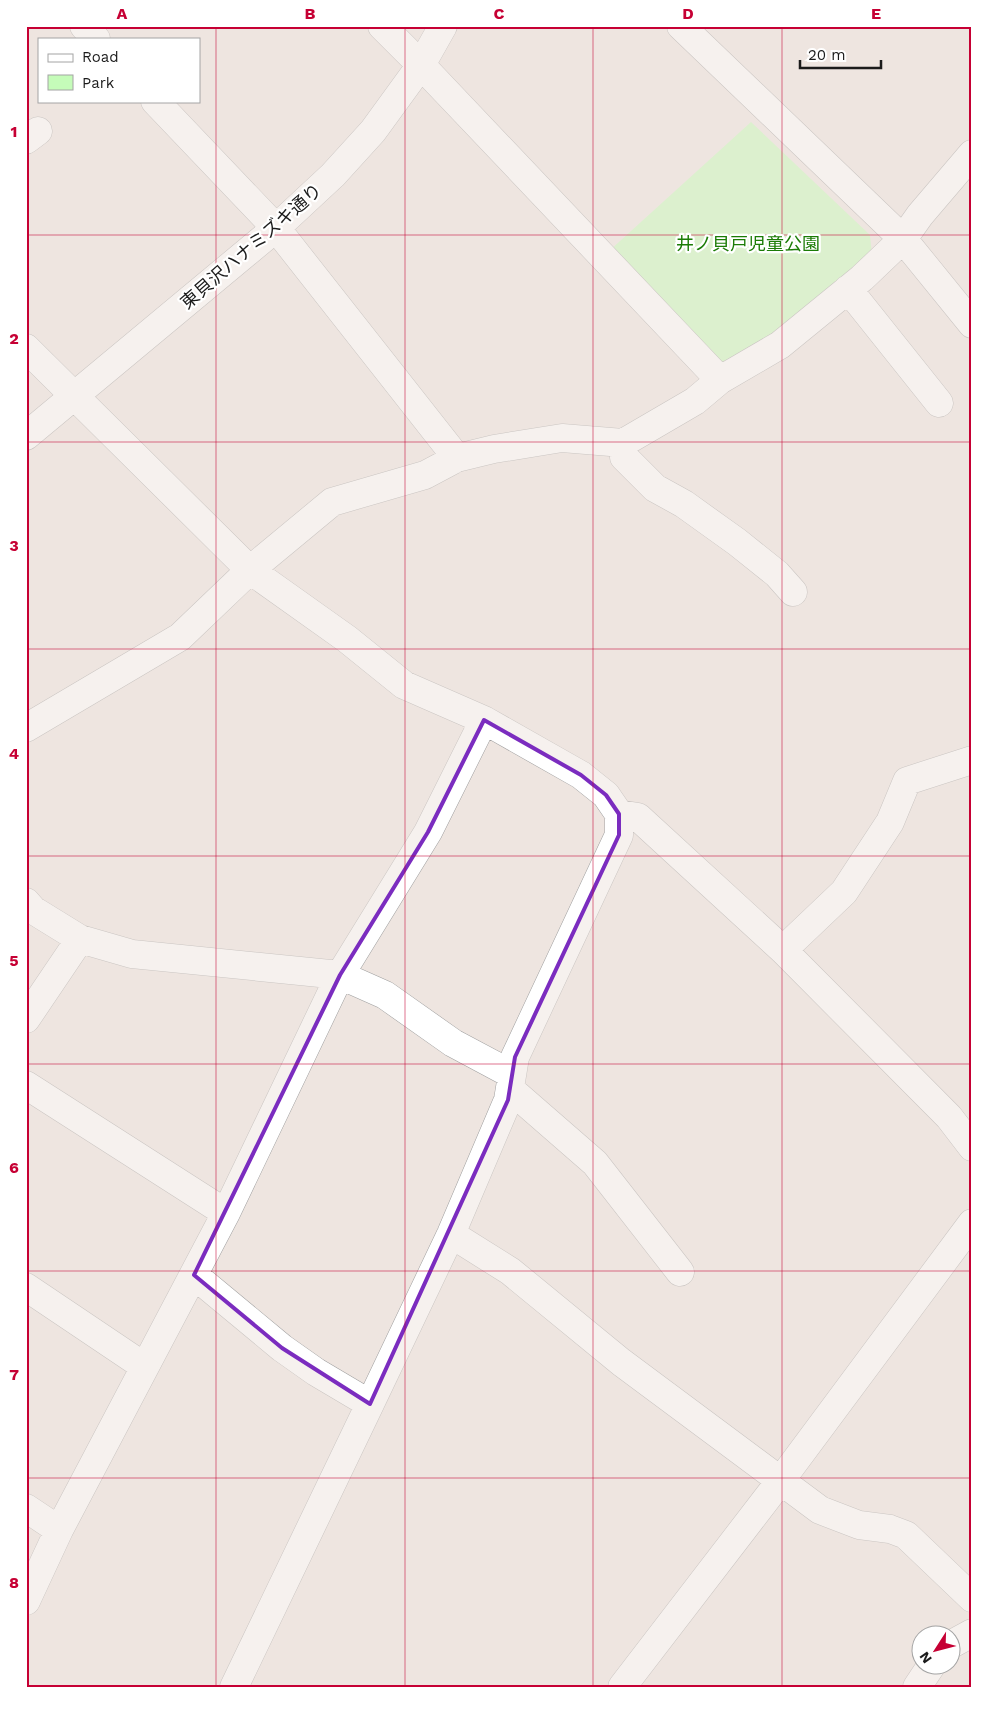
<svg xmlns="http://www.w3.org/2000/svg" width="998" height="1713" font-family="'Work Sans','Noto Sans JP',sans-serif">
<style>
.park{fill:#c5fcb9}
.lines{fill:none;stroke-linecap:round;stroke-linejoin:round}
.minor-casing{stroke:#9f9f9f;stroke-width:29}
.minor{stroke:#fff;stroke-width:28}
.marked{fill:none;stroke:#7b2cbf;stroke-width:4;stroke-linejoin:round}
.grid{fill:none;stroke:#c60034;stroke-width:1;stroke-opacity:0.55}
.labels{text-anchor:middle;dominant-baseline:central;stroke-width:4.5;stroke-linejoin:round;paint-order:stroke}
.park-label{font-size:18px;fill:#1b7c06;stroke:#fff}
.street-label{font-size:18px;fill:#1b1b1b;stroke:#fff}
.neatline{fill:none;stroke:#c60034;stroke-width:2}
.grid-label{font-size:16px;text-anchor:middle;font-weight:bold;fill:#c60034}
</style>
<rect width="100%" height="100%" fill="#eee5e0"/>
<!-- park -->
<path class="park" d="M 751,122 L 870,235 L 872,255 L 757,351 L 721,364 L 609,251 Z"/>
<g class="lines">
<defs>
<path id="minor" d="M 84,26 L 96,39
M 382,26 L 421,65 L 720,380
M 681,26 L 903,239 L 972,324
M 155,101 L 276,228 L 457,458
M 26,140 L 38,131
M 848,289 L 939,403
M 26,348 L 250,570 L 347,639 L 404,685 L 484,720 L 581,775 L 606,795 L 619,814 L 619,835 L 515,1057 L 508,1100 L 451,1234 L 370,1404 L 234,1687
M 26,436 L 276,228 L 333,175 L 373,131 L 421,65 L 443,26
M 623,443 L 624,457 L 655,488 L 684,504 L 737,542 L 777,574 L 793,592
M 26,728 L 180,637 L 250,570 L 332,502 L 425,475 L 457,458 L 494,449 L 562,438 L 623,443 L 695,401 L 720,380 L 780,345 L 862,278 L 903,239 L 920,215 L 972,154
M 619,814 L 638,817 L 783,950 L 949,1117 L 972,1147
M 26,902 L 33,910 L 80,939 L 132,954 L 340,975 L 385,995 L 453,1043 L 511,1074
M 783,950 L 844,892 L 890,822 L 907,781 L 972,760
M 26,1019 L 80,939
M 26,1085 L 226,1213
M 510,1089 L 595,1163 L 680,1272
M 451,1234 L 510,1271 L 621,1362 L 820,1510 L 859,1525 L 890,1529 L 906,1535 L 972,1598
M 194,1275 L 282,1348 L 316,1372 L 370,1404
M 26,1287 L 145,1367
M 26,1508 L 59,1530
M 26,1601 L 59,1530 L 226,1213 L 340,975 L 428,832 L 484,720
M 950,1645 L 972,1633
M 622,1687 L 781,1480 L 972,1223
M 917,1687 L 931,1666"/>
</defs>
<!-- minor casing -->
<use href="#minor" class="minor-casing"/>
<!-- minor -->
<use href="#minor" class="minor"/>
</g>
<!-- marked area -->
<path d="M0 0H998V1713H0ZM 484,720 L 581,775 L 606,795 L 619,814 L 619,835 L 515,1057 L 508,1100 L 370,1404 L 282,1348 L 194,1275 L 340,975 L 428,832 Z" fill="#eee5e0" fill-opacity=".55" fill-rule="evenodd"/>
<path class="marked" d="M 484,720 L 581,775 L 606,795 L 619,814 L 619,835 L 515,1057 L 508,1100 L 370,1404 L 282,1348 L 194,1275 L 340,975 L 428,832 Z"/>
<!-- grid -->
<path class="grid" d="M 216,26 L 216,1687M 405,26 L 405,1687M 593,26 L 593,1687M 782,26 L 782,1687M 26,235 L 972,235M 26,442 L 972,442M 26,649 L 972,649M 26,856 L 972,856M 26,1064 L 972,1064M 26,1271 L 972,1271M 26,1478 L 972,1478"/>
<g class="labels">
<!-- park labels -->
<g class="park-label">
<text x="748" y="243">井ノ貝戸児童公園</text>
</g>
<!-- street labels -->
<g class="street-label">
<text transform="translate(251 246) rotate(-41)">東貝沢ハナミズキ通り</text>
</g>
</g>
<!-- border -->
<rect width="998" height="1713" fill="none" stroke="#ffffff" stroke-width="55"/>
<!-- legend -->
<rect x="38" y="38" width="162" height="65" fill="#ffffff" stroke="#a4a4a4"/>
<rect x="48" y="54" width="25" height="8" fill="#ffffff" stroke="#a4a4a4"/>
<text x="82" y="62" font-size="15" fill="#1b1b1b">Road</text>
<rect x="48" y="75" width="25" height="15" fill="#c5fcb9" stroke="#a4a4a4"/>
<text x="82" y="88" font-size="15" fill="#1b1b1b">Park</text>
<!-- north arrow -->
<g transform="translate(936 1650) rotate(234)"><circle r="24" fill="#ffffff" stroke="#a4a4a4"/>
<path d="M0-4L9 19L0 12L-9 19Z" fill="#c60034"/>
<text y="-8" font-size="14" font-weight="bold" text-anchor="middle" fill="#1b1b1b">N</text>
</g>
<!-- scale -->
<path d="M800 60v8h81v-8" fill="none" stroke="#1b1b1b" stroke-width="2.5"/>
<text x="808" y="60" font-size="15" fill="#1b1b1b" stroke="#ffffff" stroke-width="4" paint-order="stroke">20 m</text>
<rect x="28" y="28" width="942" height="1658" class="neatline"/>
<g class="grid-label">
<text x="122" y="19">A</text>
<text x="310" y="19">B</text>
<text x="499" y="19">C</text>
<text x="688" y="19">D</text>
<text x="876" y="19">E</text>
<text x="14" y="137">1</text>
<text x="14" y="344">2</text>
<text x="14" y="551">3</text>
<text x="14" y="759">4</text>
<text x="14" y="966">5</text>
<text x="14" y="1173">6</text>
<text x="14" y="1380">7</text>
<text x="14" y="1588">8</text>
</g>
</svg>
